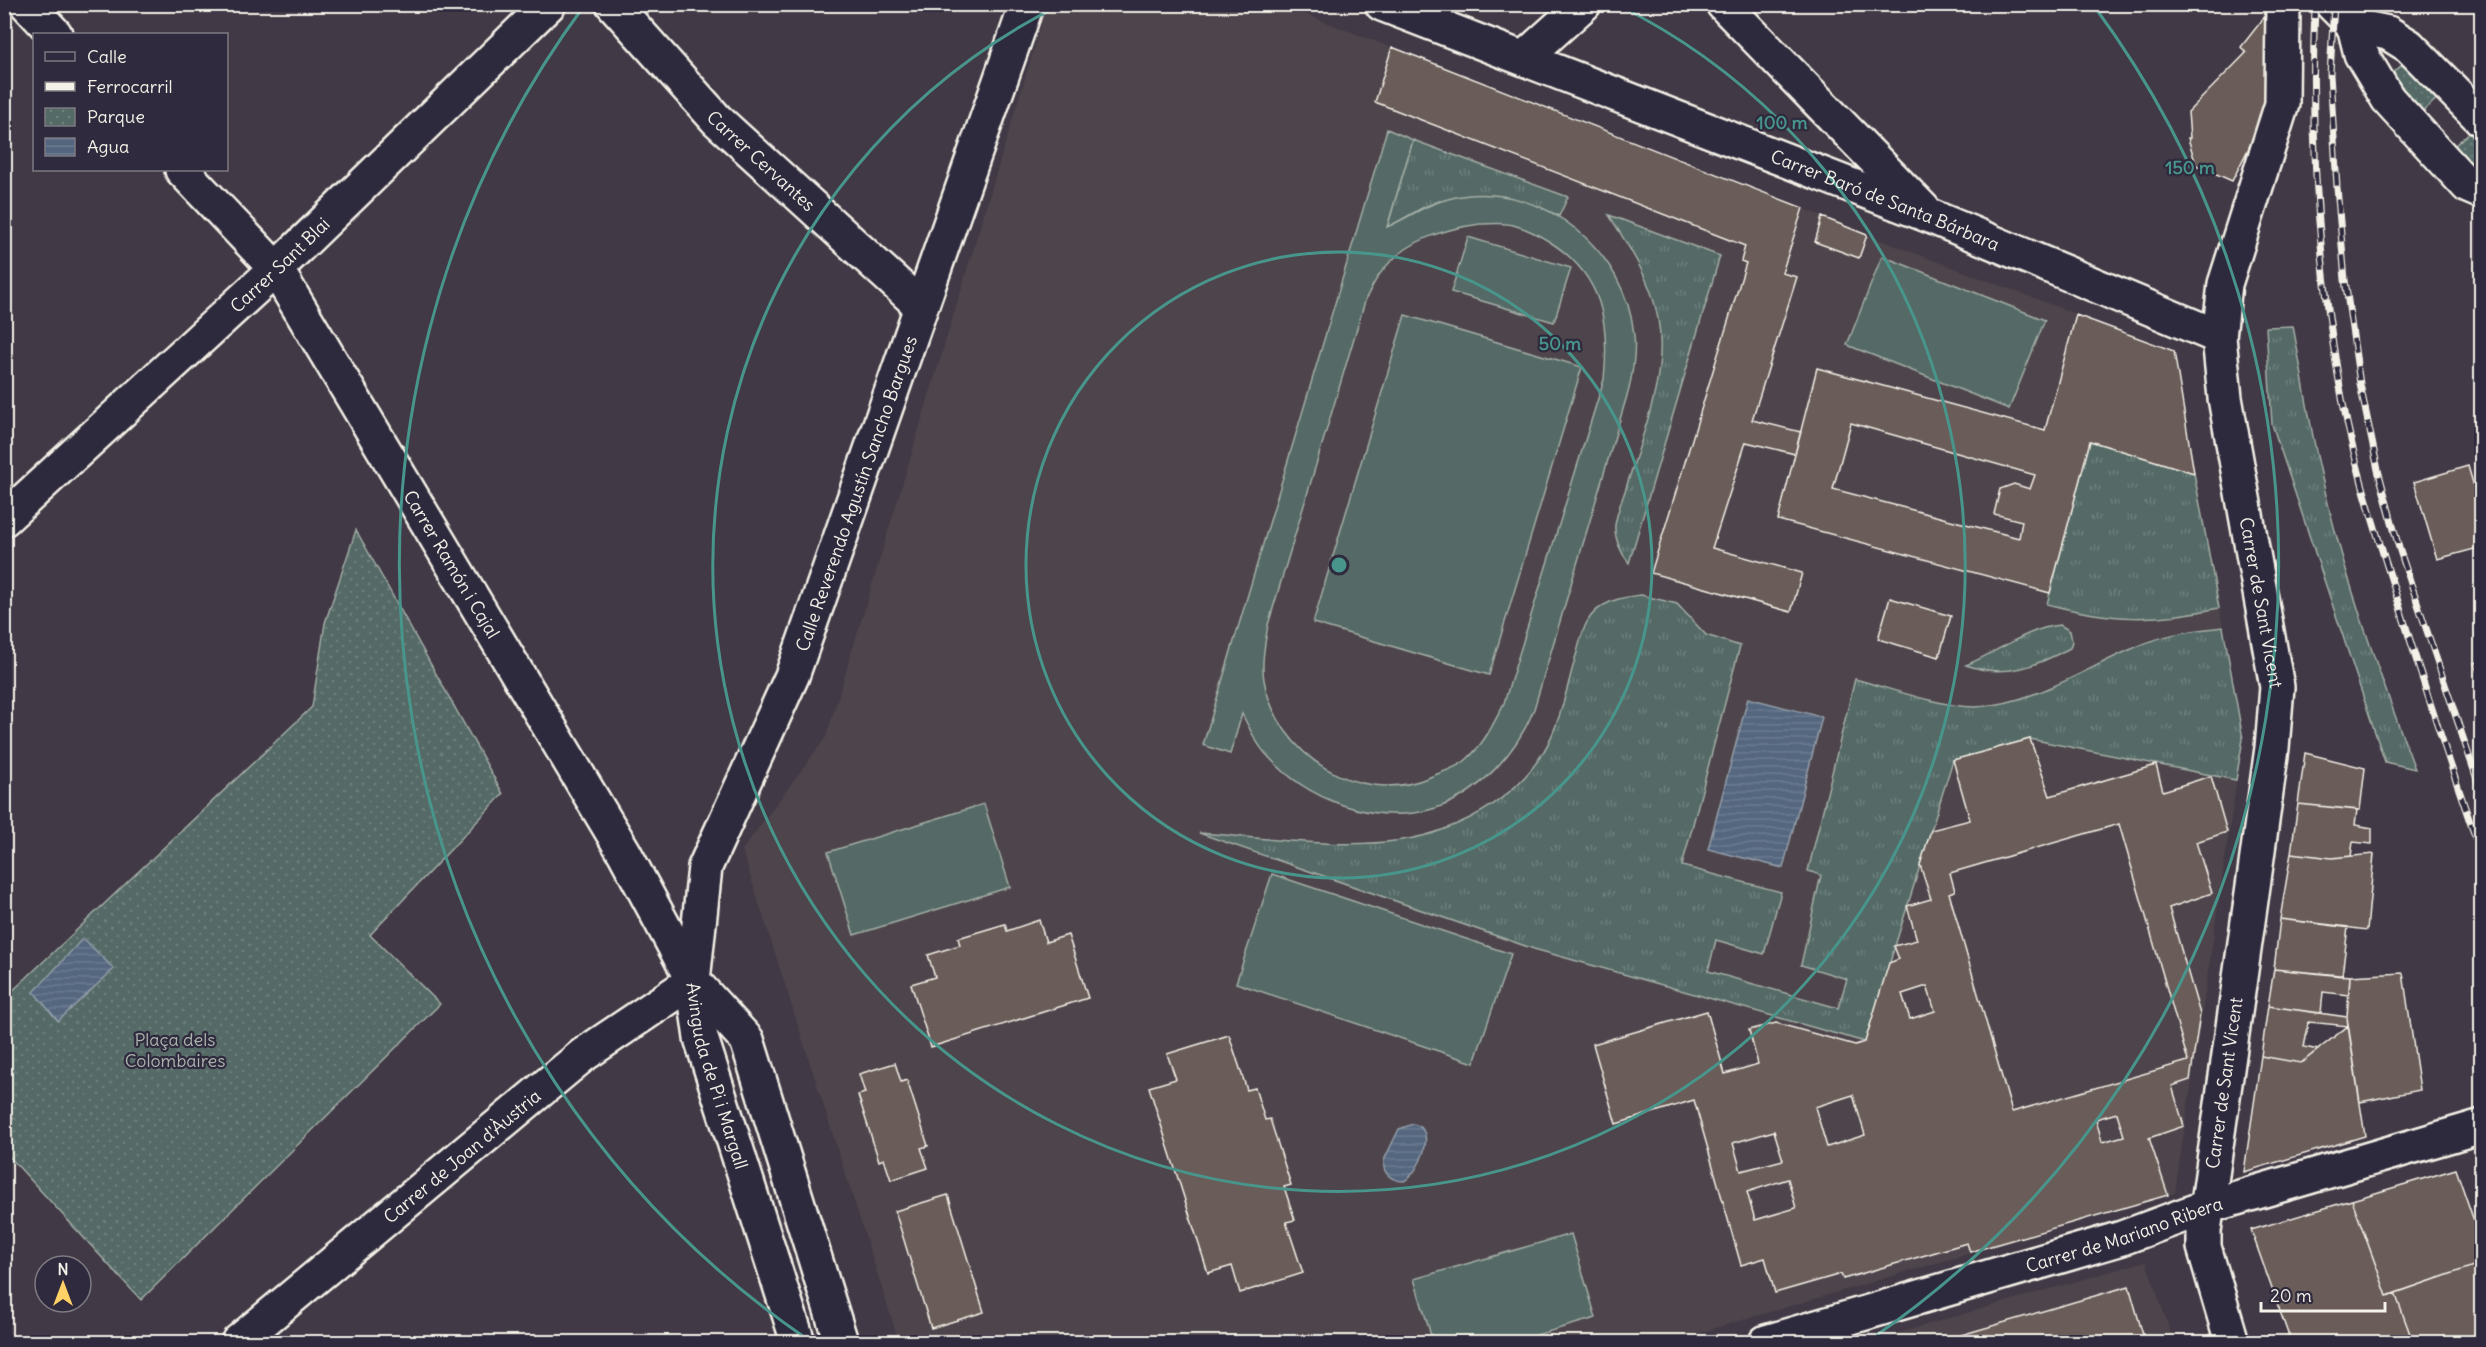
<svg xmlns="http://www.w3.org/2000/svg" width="2486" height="1347" font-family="Delius,sans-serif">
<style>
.built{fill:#4d444b}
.grass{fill:url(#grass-tufts);stroke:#a4aea7;stroke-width:1.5}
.park{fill:url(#park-dots);stroke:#a4aea7;stroke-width:1.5}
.pitch{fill:#546a66;stroke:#a4aea7;stroke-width:1.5;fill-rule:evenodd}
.water{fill:url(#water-rules);stroke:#949ea9;stroke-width:1.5}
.building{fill:#6a5c58;stroke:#f4f1e8;stroke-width:1.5;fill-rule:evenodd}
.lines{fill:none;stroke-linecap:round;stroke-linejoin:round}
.pedestrian-casing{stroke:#f4f1e8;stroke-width:38}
.minor-casing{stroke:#f4f1e8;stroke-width:38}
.tertiary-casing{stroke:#f4f1e8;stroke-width:38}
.pedestrian{stroke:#2f2a3d;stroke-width:33}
.minor{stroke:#2f2a3d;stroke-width:33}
.tertiary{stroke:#2f2a3d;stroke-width:33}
.rail-casing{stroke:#f4f1e8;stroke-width:7}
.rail{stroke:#2f2a3d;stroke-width:4.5;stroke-dasharray:14;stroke-linecap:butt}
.ring{fill:none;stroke:#48958c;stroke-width:3}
.labels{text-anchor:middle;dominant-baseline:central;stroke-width:4.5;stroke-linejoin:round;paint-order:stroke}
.street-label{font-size:18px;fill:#f4f1e8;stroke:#2f2a3d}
.park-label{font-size:18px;fill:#acb4ae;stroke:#2f2a3d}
.centre{fill:#48958c;stroke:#2f2a3d;stroke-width:3}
.ring-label{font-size:18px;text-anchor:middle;font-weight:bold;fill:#48958c;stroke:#2f2a3d;stroke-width:4.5;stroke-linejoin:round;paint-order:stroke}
</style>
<defs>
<pattern id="grass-tufts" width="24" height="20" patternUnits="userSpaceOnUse" patternTransform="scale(1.5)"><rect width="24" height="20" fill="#546a66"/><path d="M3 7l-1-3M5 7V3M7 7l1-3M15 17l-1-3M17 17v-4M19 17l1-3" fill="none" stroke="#6d807c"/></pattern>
<pattern id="park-dots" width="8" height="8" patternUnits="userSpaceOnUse" patternTransform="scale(1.5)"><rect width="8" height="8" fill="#546a66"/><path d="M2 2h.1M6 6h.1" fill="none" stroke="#6d807c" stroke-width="1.8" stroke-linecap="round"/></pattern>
<pattern id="water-rules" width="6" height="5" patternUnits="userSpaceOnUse" patternTransform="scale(1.5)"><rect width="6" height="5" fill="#54667f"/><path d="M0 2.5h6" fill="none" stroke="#6d7c91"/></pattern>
</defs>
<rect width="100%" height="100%" fill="#413945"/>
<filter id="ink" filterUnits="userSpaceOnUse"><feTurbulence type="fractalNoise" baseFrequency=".0167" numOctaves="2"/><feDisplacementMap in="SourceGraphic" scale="12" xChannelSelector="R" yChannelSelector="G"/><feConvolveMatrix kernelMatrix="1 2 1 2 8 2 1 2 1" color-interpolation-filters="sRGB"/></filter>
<g filter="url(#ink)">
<!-- built -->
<path class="built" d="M 1047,5 L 1282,5 L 1803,208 L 1867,235 L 2174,351 L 2243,739 L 2175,1193 L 1668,1342 L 899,1342 L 742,850 L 826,737 Z
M 2146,1261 L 2174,1342 L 1867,1342 Z"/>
<!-- grass -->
<path class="grass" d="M 1413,140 L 1568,197 L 1559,216 L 1538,206 L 1439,201 L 1422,208 L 1387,228 Z
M 1609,215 L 1720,256 L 1629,563 C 1621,553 1614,538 1615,525 C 1617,511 1623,498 1627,485 C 1643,433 1668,374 1658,319 C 1652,281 1629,247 1609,215 Z
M 2293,326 C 2302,373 2309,422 2320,469 C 2342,571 2378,671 2415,769 L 2385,762 L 2272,424 L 2266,327 Z
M 2090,441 L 2194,473 L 2219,608 C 2154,622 2111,621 2047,604 Z
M 1641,595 L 1677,604 L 1706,635 L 1740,646 L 1682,866 L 1781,892 L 1764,954 L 1716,940 L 1708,971 L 1838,1008 L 1847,979 L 1801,965 L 1821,875 L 1808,871 L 1855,679 C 1888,688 1945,708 1976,707 C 2039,703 2089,665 2146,643 C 2171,633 2197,630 2223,627 L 2243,739 L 2236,780 L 2030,739 L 1953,760 L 1865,1042 L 1534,949 L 1199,833 C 1273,838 1373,856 1442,830 C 1484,815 1521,789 1544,751 C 1562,720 1567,685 1577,652 C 1580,642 1582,631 1587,622 C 1598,602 1621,597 1641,595 Z
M 2060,625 L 2070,631 L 2072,641 L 2070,648 C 2036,666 2005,679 1966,665 C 1996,653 2027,628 2060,625 Z"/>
<!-- park -->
<path class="park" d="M 2402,65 L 2408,65 L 2440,96 L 2422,112 L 2395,83 L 2394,72 Z
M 2472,130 L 2481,139 L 2481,177 L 2453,147 Z
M 356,530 L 503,794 L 370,935 L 440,1004 L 141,1300 L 5,1152 L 5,1127 L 13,1117 L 5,1111 L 5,998 L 312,707 L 325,623 Z"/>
<!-- pitch -->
<path class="pitch" d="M 1387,129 L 1413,140 L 1387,227 C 1413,215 1433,200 1462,196 C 1546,184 1626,251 1634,335 C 1636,354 1633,371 1629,389 L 1534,709 C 1518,750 1480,794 1436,808 C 1376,827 1306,800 1265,753 C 1255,742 1249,727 1242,714 L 1230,754 L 1203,745 ZM 1480,224 C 1490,224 1503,222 1513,225 C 1525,228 1539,235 1550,242 C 1602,275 1610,322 1604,379 L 1504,703 C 1494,723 1484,744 1467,759 C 1458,768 1441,772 1430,777 C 1358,808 1277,754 1264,680 C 1261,663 1265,643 1268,625 L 1366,298 C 1371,289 1376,278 1383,270 C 1407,240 1444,229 1480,224 Z
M 1468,237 L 1571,268 L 1554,322 L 1451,292 Z
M 1882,256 L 2045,320 L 2009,409 L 1847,345 Z
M 1405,315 L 1582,367 L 1489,675 L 1313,623 Z
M 984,804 L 1010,887 L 854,935 L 828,852 Z
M 1272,874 L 1511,954 L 1474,1063 L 1236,983 Z
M 1571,1234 L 1596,1318 L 1512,1342 L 1433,1342 L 1414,1279 Z"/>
<!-- water -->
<path class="water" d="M 1748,698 L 1822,717 L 1783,868 L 1708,849 Z
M 83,938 L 114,969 L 58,1021 L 34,992 Z
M 1413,1124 C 1439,1128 1419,1174 1404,1181 C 1391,1181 1380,1172 1385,1158 L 1399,1129 Z"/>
<!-- building -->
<path class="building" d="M 2266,15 L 2268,110 L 2232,181 L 2196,165 L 2188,138 L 2190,138 L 2188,112 L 2246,53 L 2241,47 Z
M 1392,47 L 1803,208 L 1782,273 L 1797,277 L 1752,420 L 1801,432 L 1795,454 L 1746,442 L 1712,548 L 1802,573 L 1791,612 L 1651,573 L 1746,263 L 1741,261 L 1745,246 L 1375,102 Z
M 1822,217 L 1867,235 L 1859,258 L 1815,242 Z
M 2076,315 L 2174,351 L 2194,473 L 2090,441 L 2050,593 L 1778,520 L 1817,368 L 2045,430 ZM 1851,423 L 2035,475 L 2030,489 L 2014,484 L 2000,489 L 1994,514 L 2022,521 L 2019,538 L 1833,489 Z
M 2468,466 L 2482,514 L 2482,547 L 2437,559 L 2414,482 Z
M 1890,598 L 1951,616 L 1939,657 L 1878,639 Z
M 2482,661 L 2482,684 L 2474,663 Z
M 2030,739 L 2050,796 L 2156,765 L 2163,791 L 2211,776 L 2227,832 L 2196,842 L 2212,893 L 2169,908 L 2200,1014 L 2190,1080 L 2172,1086 L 2184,1126 L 2149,1138 L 2168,1195 L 1970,1252 L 1967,1243 L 1843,1279 L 1841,1274 L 1775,1293 L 1765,1258 L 1741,1265 L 1694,1100 L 1616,1124 L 1593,1044 L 1707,1011 L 1725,1074 L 1758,1064 L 1749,1030 L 1776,1023 L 1855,1045 L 1865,1042 L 1889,963 L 1899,959 L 1894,946 L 1917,940 L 1907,906 L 1931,899 L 1920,865 L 1931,830 L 1970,820 L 1953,760 ZM 2119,824 L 2188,1061 L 2012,1112 L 1949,893 L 1955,891 L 1950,873 ZM 1927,986 L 1935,1011 L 1910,1019 L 1902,994 ZM 1853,1095 L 1865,1135 L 1827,1147 L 1815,1107 ZM 2117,1113 L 2124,1136 L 2102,1142 L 2096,1119 ZM 1774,1131 L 1783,1160 L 1741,1171 L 1733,1143 ZM 1788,1179 L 1796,1208 L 1755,1220 L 1747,1192 Z
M 2305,753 L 2365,768 L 2360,810 L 2298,804 Z
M 2298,804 L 2357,810 L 2355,825 L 2372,828 L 2372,844 L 2353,842 L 2351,856 L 2332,858 L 2291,853 Z
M 2291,853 L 2332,858 L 2374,854 L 2367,930 L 2280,919 Z
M 2280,919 L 2348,927 L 2342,976 L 2274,969 Z
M 1039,920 L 1046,942 L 1068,935 L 1088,998 L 931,1047 L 911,984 L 935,977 L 928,955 L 960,945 L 958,938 L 1005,924 L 1007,931 Z
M 2274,969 L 2350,976 L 2349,995 L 2323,992 L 2321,1013 L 2268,1006 Z
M 2403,973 L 2420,1090 L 2360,1102 L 2347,1017 L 2350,976 Z
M 2268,1006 L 2347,1017 L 2348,1026 L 2309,1022 L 2304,1047 L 2318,1050 L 2301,1063 L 2261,1056 Z
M 2348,1026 L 2365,1136 L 2244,1172 L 2261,1056 L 2301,1063 Z
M 1229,1035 L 1247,1090 L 1255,1088 L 1265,1120 L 1270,1119 L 1291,1185 L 1284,1187 L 1295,1220 L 1286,1222 L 1303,1273 L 1240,1293 L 1232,1266 L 1208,1273 L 1149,1087 L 1176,1079 L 1167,1054 Z
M 895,1063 L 901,1082 L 907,1080 L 928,1146 L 921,1148 L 928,1168 L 891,1180 L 884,1159 L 879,1161 L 858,1095 L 865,1093 L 859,1074 Z
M 2456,1169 L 2482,1244 L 2482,1263 L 2387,1296 L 2352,1200 Z
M 948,1195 L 984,1312 L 931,1328 L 895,1211 Z
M 2352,1200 L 2387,1296 L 2395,1293 L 2413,1342 L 2291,1342 L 2251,1230 Z
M 2482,1263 L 2482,1342 L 2413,1342 L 2395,1293 Z
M 2129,1286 L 2145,1342 L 1937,1342 Z"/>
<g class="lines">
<defs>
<path id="pedestrian" d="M 2219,337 L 2225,284 L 2282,104 L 2283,4"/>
<g id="minor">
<path id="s1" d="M 613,4 L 717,120 L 921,306"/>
<path id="s2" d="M 1382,4 L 1930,216 L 2219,337 L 2225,398 L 2277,687 L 2272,748 L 2255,872 L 2204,1231 L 2204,1247 L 2232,1342"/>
<path d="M 1723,4 L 1923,209"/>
<path d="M 2332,4 L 2354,26"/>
<path d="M 2354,26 L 2361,54 L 2388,99 L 2468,186 L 2482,192"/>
<path d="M 2354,26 L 2388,33 L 2409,46 L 2482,120"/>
<path d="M 1524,58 L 1584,4"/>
<path id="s3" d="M 4,519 L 276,269 L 549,4"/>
<path id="s4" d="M 693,981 L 705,867 L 792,676 L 1027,4"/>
<path id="s5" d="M 1766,1342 L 2122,1238 L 2206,1207 L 2482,1126"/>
</g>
<g id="tertiary">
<path d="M 27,4 L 55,34"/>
<path id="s6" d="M 182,170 L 276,269 L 624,852 L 693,981 L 747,1040 L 841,1342"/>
<path id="s7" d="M 693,981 L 701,1038 L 798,1342"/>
<path id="s8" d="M 238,1342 L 583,1055 L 693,981"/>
</g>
</defs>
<!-- pedestrian casing -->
<use href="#pedestrian" class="pedestrian-casing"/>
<!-- minor casing -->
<use href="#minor" class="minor-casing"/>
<!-- tertiary casing -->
<use href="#tertiary" class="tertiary-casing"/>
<!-- pedestrian -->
<use href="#pedestrian" class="pedestrian"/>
<!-- minor -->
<use href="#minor" class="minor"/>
<!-- tertiary -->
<use href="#tertiary" class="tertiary"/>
<defs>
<path id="rail" d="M 2315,4 C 2310,128 2317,252 2338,375 C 2349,446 2371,516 2393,585 C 2421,676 2450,766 2482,856
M 2334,4 L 2330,74 L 2337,187 L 2345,280 L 2360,384 L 2378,470 L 2399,548 L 2482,794"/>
</defs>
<!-- rail casing -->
<use href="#rail" class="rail-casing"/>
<!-- rail -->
<use href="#rail" class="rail"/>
</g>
</g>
<!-- distance rings -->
<g class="ring">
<circle cx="1339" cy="565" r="313"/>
<path d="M1618 5A626 626 0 1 1 1060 5"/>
<path d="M807 1339A939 939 0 0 1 584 6M2094 6A939 939 0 0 1 1871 1339"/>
</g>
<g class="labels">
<!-- street labels -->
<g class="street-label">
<text stroke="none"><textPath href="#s1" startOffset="216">Carrer Cervantes</textPath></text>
<text stroke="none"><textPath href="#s2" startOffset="540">Carrer Baró de Santa Bárbara</textPath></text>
<text stroke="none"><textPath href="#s3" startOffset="375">Carrer Sant Blai</textPath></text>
<text stroke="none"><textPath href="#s4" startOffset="518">Calle Reverendo Agustín Sancho Bargues</textPath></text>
<text stroke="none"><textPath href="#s6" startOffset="480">Carrer Ramón i Cajal</textPath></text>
<text stroke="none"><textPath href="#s2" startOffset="1170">Carrer de Sant Vicent</textPath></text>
<text stroke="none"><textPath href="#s7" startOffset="98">Avinguda de Pi i Margall</textPath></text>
<text transform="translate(2224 1083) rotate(-82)">Carrer de Sant Vicent</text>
<text stroke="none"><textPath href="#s8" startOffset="291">Carrer de Joan d'Àustria</textPath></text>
<text stroke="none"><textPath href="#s5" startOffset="374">Carrer de Mariano Ribera</textPath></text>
</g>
<!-- park labels -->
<g class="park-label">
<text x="175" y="1039">Plaça dels<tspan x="175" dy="21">Colombaires</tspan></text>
</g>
</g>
<circle cx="1339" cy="565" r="9" class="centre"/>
<g class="ring-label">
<text x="1782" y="129">100 m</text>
<text x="2190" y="174">150 m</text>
<text x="1560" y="350">50 m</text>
</g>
<!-- margin -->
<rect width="2486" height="1347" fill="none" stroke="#2f2a3d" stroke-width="24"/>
<rect x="12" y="12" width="2462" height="1323" fill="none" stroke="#f4f1e8" stroke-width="2" filter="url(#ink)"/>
<!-- legend -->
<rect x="33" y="33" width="195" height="138" fill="#2f2a3d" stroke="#7e7a81" stroke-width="1.5"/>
<rect x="45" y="52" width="30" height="9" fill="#2f2a3d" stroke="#7e7a81" stroke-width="1.5"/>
<text x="87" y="63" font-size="18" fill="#f4f1e8">Calle</text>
<rect x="45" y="82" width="30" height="9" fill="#f4f1e8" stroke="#7e7a81" stroke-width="1.5"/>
<text x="87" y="93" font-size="18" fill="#f4f1e8">Ferrocarril</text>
<rect x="45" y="108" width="30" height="18" fill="url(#park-dots)" stroke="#7e7a81" stroke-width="1.5"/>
<text x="87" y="123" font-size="18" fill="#f4f1e8">Parque</text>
<rect x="45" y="138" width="30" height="18" fill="url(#water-rules)" stroke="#7e7a81" stroke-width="1.5"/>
<text x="87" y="153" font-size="18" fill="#f4f1e8">Agua</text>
<!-- north arrow -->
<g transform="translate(63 1284)"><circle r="28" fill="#2f2a3d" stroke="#7e7a81" stroke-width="1.5"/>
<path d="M0-4.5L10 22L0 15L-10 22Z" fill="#ffd166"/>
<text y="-9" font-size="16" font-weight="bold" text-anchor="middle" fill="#f4f1e8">N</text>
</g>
<!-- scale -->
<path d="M2261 1302v9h124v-9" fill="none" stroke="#f4f1e8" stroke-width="3"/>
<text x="2270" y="1302" font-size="18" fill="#f4f1e8" stroke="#2f2a3d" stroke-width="4.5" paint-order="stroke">20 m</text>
</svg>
